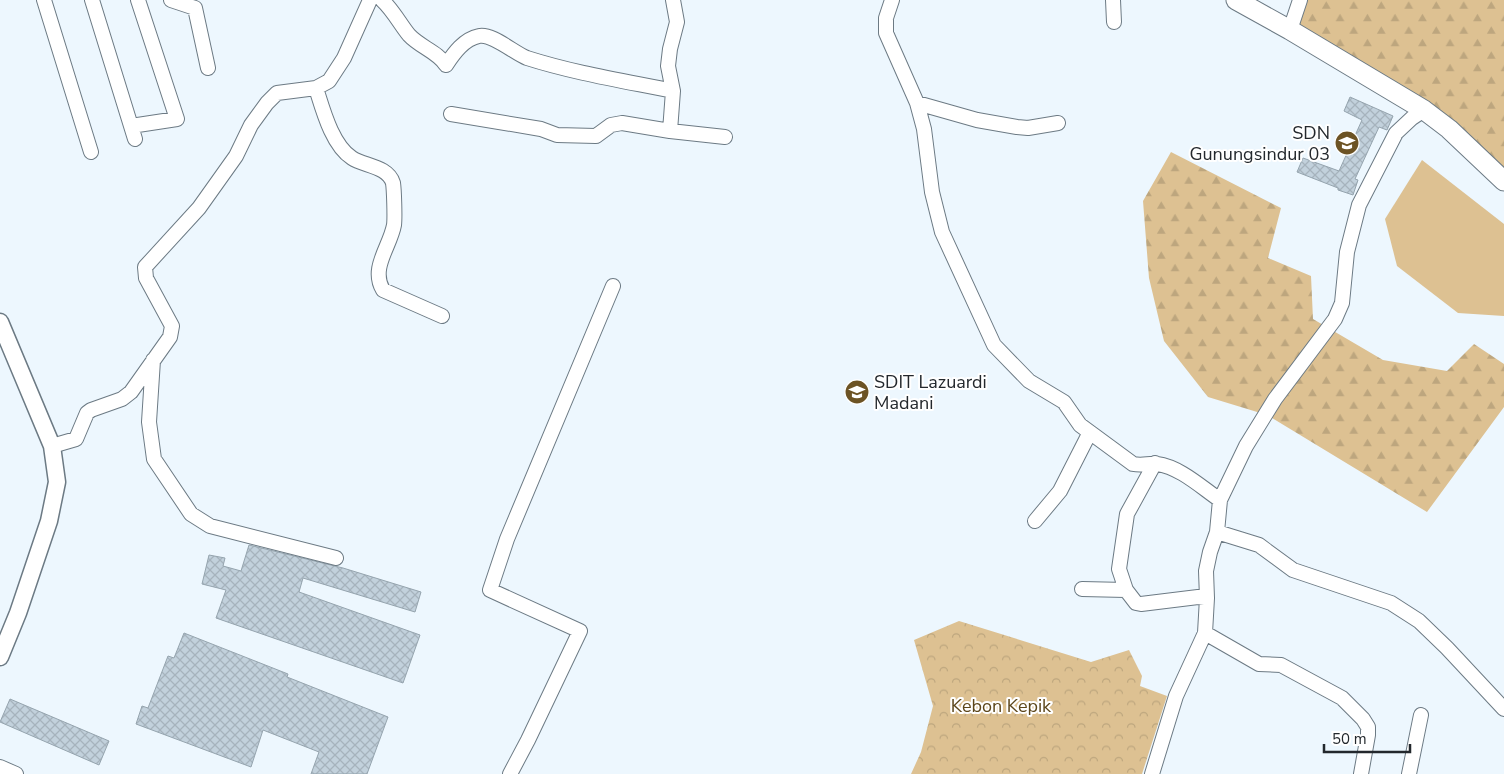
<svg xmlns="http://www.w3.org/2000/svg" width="1504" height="774" font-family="'Nunito Sans',sans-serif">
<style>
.grass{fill:#ddc192}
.forest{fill:url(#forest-firs)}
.park{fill:url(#park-crowns)}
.building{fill:url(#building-cross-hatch);stroke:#95a4ae}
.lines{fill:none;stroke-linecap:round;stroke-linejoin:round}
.minor-casing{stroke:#6c7a84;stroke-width:16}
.tertiary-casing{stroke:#6c7a84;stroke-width:19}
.secondary-casing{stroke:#6c7a84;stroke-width:21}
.minor{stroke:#fff;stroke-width:14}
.tertiary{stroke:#fff;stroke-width:16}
.secondary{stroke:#fff;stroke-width:19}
.labels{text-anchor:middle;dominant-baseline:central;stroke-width:4;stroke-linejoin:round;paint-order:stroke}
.poi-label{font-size:18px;fill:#23282d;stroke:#fff;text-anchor:end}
.park-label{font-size:18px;fill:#5c461a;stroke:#fff}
</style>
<defs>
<pattern id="forest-firs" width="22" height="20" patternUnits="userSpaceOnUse" patternTransform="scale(1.25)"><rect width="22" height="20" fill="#ddc192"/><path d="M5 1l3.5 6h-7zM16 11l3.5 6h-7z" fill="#bda67e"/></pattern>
<pattern id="park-crowns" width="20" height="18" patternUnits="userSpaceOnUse" patternTransform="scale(1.25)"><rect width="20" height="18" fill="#ddc192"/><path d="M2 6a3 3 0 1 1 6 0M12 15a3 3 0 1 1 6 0" fill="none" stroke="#bda67e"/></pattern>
<pattern id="building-cross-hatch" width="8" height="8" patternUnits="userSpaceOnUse" patternTransform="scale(1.25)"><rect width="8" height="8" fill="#c2d1dc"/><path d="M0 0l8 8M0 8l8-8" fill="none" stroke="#a6b3bd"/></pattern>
</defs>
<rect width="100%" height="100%" fill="#edf7fe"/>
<!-- grass -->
<path class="grass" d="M 1422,160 L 1504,224 L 1504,316 L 1458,313 L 1397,266 L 1385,219 Z"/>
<!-- forest -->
<path class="forest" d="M 1293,0 L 1504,0 L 1504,188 L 1433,118 L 1284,29 Z
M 1171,152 L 1281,208 L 1268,258 L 1311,276 L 1313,319 L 1383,360 L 1447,371 L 1474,344 L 1504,364 L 1504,407 L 1427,512 L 1267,415 L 1208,397 L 1164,341 L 1149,278 L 1143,201 Z"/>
<!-- park -->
<path class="park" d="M 959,621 L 1091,662 L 1129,650 L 1142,676 L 1140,686 L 1167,696 L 1142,774 L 911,774 L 921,752 L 933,706 L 914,640 Z"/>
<!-- building -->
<path class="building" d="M 1350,97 L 1393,116 L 1387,130 L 1379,127 L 1355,179 L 1358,180 L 1353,195 L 1338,190 L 1338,188 L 1297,172 L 1303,158 L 1339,171 L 1362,120 L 1344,111 Z
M 249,545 L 343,568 L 421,592 L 415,612 L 303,578 L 299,592 L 420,635 L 403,683 L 216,618 L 226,590 L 202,584 L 209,555 L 225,558 L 223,566 L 241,571 Z
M 184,633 L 288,674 L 287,677 L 388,717 L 367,774 L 311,774 L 319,752 L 263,730 L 251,767 L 136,724 L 142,706 L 148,708 L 168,656 L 174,658 Z
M 10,699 L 109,741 L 99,765 L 0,722 Z"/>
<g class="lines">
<defs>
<path id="minor" d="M 44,0 L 91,152
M 92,0 L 135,139
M 171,0 L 195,8 L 208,68
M 382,0 C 393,10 400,24 409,35 C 420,47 438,52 446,65 C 454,53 464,39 479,36 C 492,33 514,53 527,58 C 574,73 624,81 673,91 L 670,131 L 725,137
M 892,0 L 886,18 L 886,33 L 917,103 L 924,129 L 932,192 L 942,232 L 994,345 L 1029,381 L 1064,402 L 1080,425 L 1133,464 C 1143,466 1149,463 1157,464 C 1180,467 1201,487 1220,500
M 1113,0 L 1114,22
M 1290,30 L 1300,0
M 316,88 C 323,110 332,145 352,158 C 364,166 388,166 393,183 C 394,189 395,218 394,225 C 390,247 370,268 383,290 L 442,316
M 673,91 L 668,66 L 670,49 L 677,22 L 673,0
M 917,103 L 977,120 L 1017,127 L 1028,128 L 1058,123
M 451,114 L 541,129 L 557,135 L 596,136 L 611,125 L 622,123 L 670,131
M 131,126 L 177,119 L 138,0
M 153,360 L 149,422 L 154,459 L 191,514 L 210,526 L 336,558
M 52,446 L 76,439 L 87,413 L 91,410 L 122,399 L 131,392 L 170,337 L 172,326 L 146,278 L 145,267 L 199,208 L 236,156 L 251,125 L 267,103 L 277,93 L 316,88 L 329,81 L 344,58 L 370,0
M 1155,463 L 1127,514 L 1119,569 L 1126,590 L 1136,603 L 1141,604 L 1198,597 L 1207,598
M 1035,521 L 1060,491 L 1087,438 L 1092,434
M 1217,532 L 1259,545 L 1293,570 L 1391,603 L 1419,621 L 1447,648 L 1504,709
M 1082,589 L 1126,590
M 1205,633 L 1259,664 L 1281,665 L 1342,698 L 1363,719 L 1368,727 L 1368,735 L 1361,774
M 0,767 L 16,774
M 510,774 L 528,740 L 580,631 L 490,590 L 507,539 L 613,286
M 1152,774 L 1176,696 L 1205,633 L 1207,598 L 1206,571 L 1210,552 L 1217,532 L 1220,500 L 1246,446 L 1275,399 L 1335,319 L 1342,303 L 1347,252 L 1359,205 L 1396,133 L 1412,118 L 1424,110
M 1409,774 L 1421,715"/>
<path id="tertiary" d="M 0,322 L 52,446 L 57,482 L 49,521 L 18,613 L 0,657"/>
<path id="secondary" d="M 1236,0 L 1290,30 L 1424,110 L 1449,129 L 1504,181"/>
</defs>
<!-- minor casing -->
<use href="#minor" class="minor-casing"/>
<!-- tertiary casing -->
<use href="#tertiary" class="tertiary-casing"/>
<!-- secondary casing -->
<use href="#secondary" class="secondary-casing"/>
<!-- minor -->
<use href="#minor" class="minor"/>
<!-- tertiary -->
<use href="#tertiary" class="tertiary"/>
<!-- secondary -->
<use href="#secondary" class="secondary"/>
</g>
<!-- icons -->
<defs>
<symbol id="school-disc" viewBox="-11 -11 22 22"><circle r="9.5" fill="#6c5324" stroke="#fff"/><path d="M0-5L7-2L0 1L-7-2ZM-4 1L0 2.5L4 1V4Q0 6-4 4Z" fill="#fff"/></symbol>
</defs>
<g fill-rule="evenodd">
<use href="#school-disc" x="1333" y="129" width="28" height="28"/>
<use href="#school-disc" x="843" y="378" width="28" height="28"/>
</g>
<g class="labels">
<!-- poi labels -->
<g class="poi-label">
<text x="1330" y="133">SDN<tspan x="1330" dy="21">Gunungsindur 03</tspan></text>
<text x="874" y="382" text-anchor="start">SDIT Lazuardi<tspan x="874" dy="21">Madani</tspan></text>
</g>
<!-- park labels -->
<g class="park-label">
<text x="1001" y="706">Kebon Kepik</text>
</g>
</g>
<!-- scale -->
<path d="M1324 744v8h86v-8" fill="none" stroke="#23282d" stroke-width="2.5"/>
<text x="1332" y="744" font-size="15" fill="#23282d" stroke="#ffffff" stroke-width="4" paint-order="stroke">50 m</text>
</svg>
